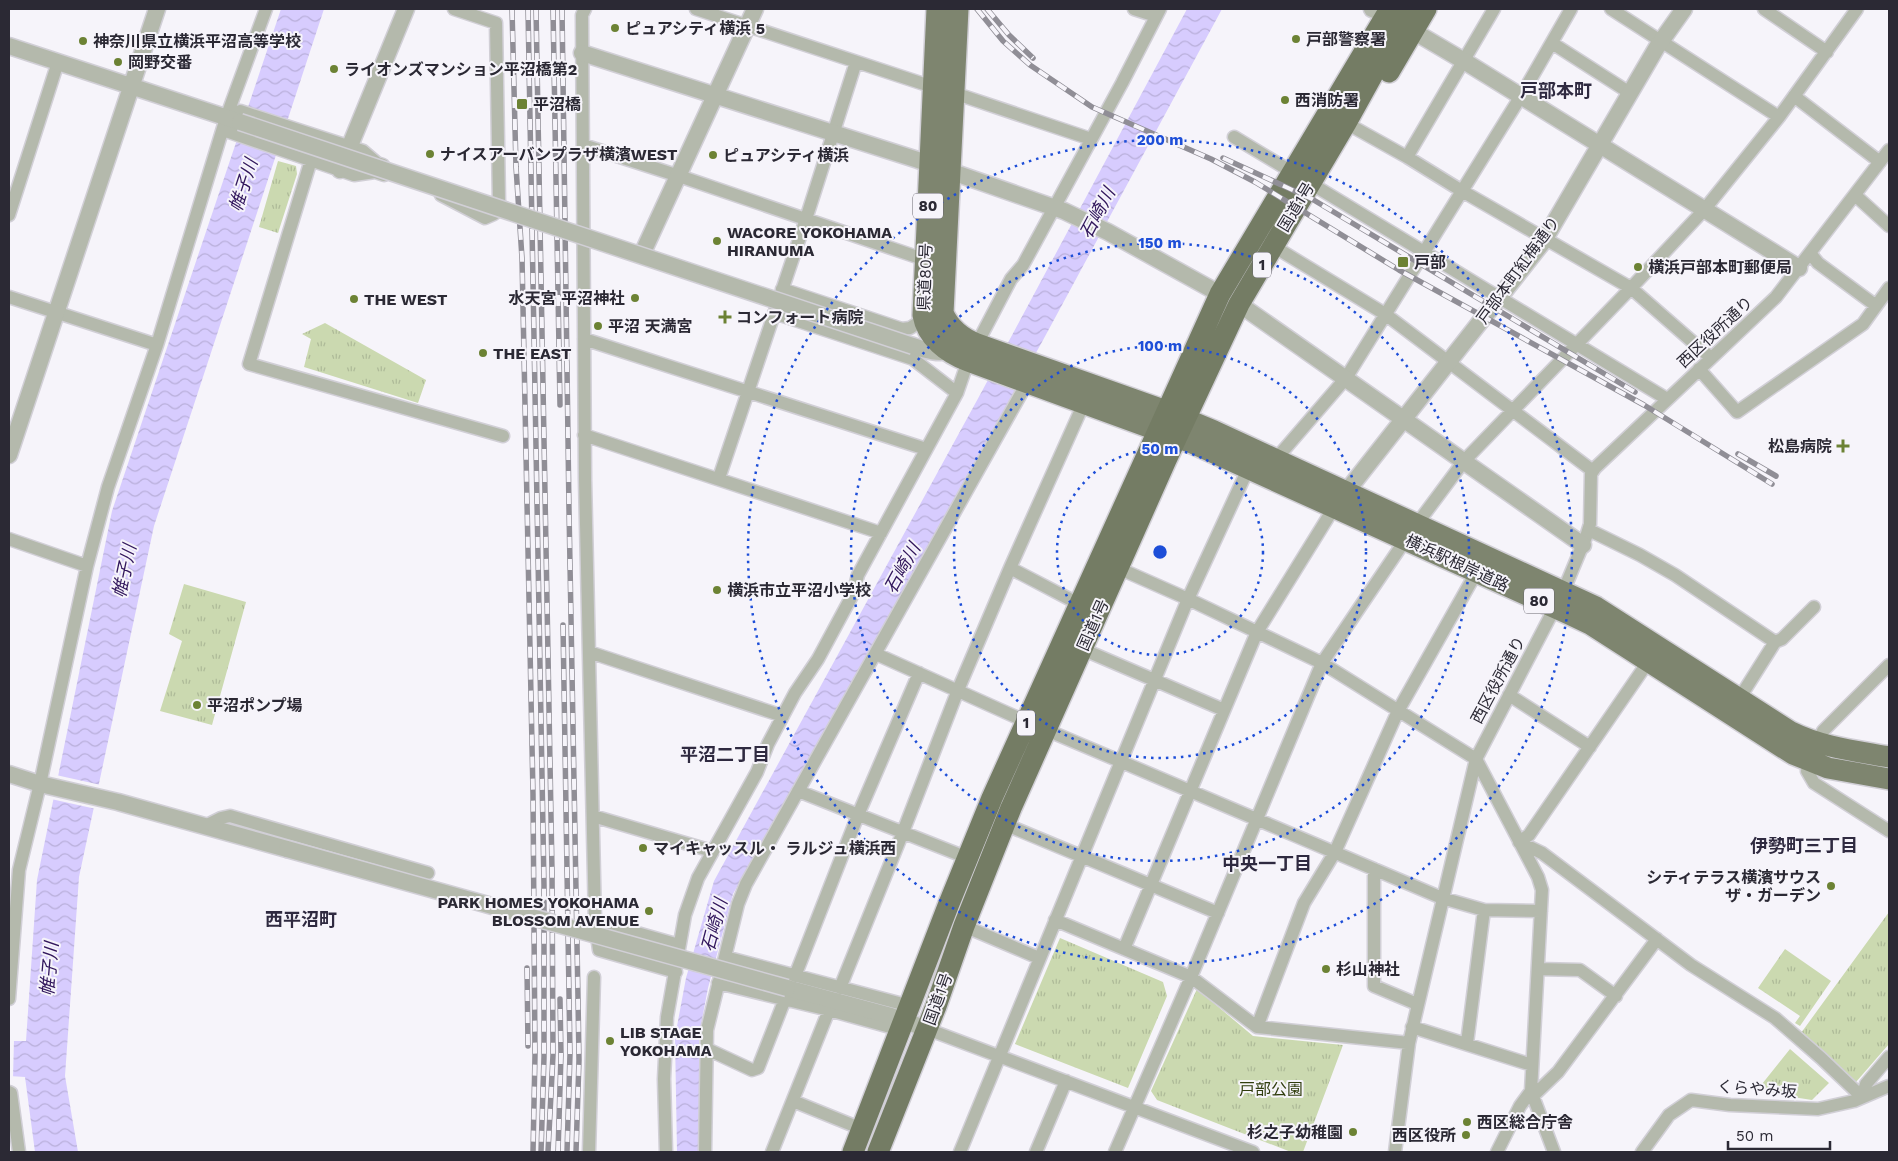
<svg xmlns="http://www.w3.org/2000/svg" width="1898" height="1161" font-family="'Work Sans','Noto Sans JP',sans-serif">
<style>
.park{fill:url(#park-tufts)}
.water{fill:url(#water-waves)}
.pier{fill:#f6f4fa}
.lines{fill:none;stroke-linecap:round;stroke-linejoin:round}
.minor-casing{stroke:#d1cfd6;stroke-width:15}
.tertiary-casing{stroke:#d1cfd6;stroke-width:19}
.primary-casing{stroke:#d1cfd6;stroke-width:24}
.trunk-casing{stroke:#d1cfd6;stroke-width:24}
.minor{stroke:#b4b9ac;stroke-width:12}
.tertiary{stroke:#b4b9ac;stroke-width:16}
.primary{stroke:#7e856f;stroke-width:21}
.trunk{stroke:#747c64;stroke-width:21}
.rail-casing{stroke:#908e96;stroke-width:5.5}
.rail{stroke:#f6f4fa;stroke-width:4;stroke-dasharray:11;stroke-linecap:butt}
.tertiary-bridge-casing{stroke:#d1cfd6;stroke-width:19;stroke-linecap:butt}
.tertiary-bridge{stroke:#b4b9ac;stroke-width:16}
.ring{fill:none;stroke:#1d4ed8;stroke-width:2.5;stroke-dasharray:2.5 5}
.poi-dot{fill:#6c8234;stroke:#f6f4fa;stroke-width:2}
.labels{text-anchor:middle;dominant-baseline:central;stroke-width:4;stroke-linejoin:round;paint-order:stroke}
.shield{fill:#f6f4fa;stroke:#68666f;stroke-width:1}
.shield-label{font-size:15px;font-weight:bold;fill:#2b2934}
.poi-label{font-size:16px;font-weight:bold;fill:#2b2934;stroke:#f6f4fa;text-anchor:start}
.street-label{font-size:16px;fill:#2b2934;stroke:#f6f4fa}
.park-label{font-size:16px;fill:#313e0f;stroke:#f6f4fa}
.neighbourhood-label{font-size:18px;font-weight:bold;fill:#2f2a40;stroke:#f6f4fa}
.water-label{font-size:18px;font-style:italic;fill:#31165c;stroke:#f6f4fa}
.centre{fill:#1d4ed8;stroke:#f6f4fa;stroke-width:2.5}
.ring-label{font-size:15px;text-anchor:middle;font-weight:bold;fill:#1d4ed8;stroke:#f6f4fa;stroke-width:4;stroke-linejoin:round;paint-order:stroke}
</style>
<defs>
<pattern id="park-tufts" width="24" height="20" patternUnits="userSpaceOnUse" patternTransform="scale(1.25)"><rect width="24" height="20" fill="#cbd9b0"/><path d="M3 7l-1-3M5 7V3M7 7l1-3M15 17l-1-3M17 17v-4M19 17l1-3" fill="none" stroke="#aeba98"/></pattern>
<pattern id="water-waves" width="16" height="10" patternUnits="userSpaceOnUse" patternTransform="scale(1.25)"><rect width="16" height="10" fill="#d7ccfe"/><path d="M0 5q4-4 8 0t8 0" fill="none" stroke="#b9afda"/></pattern>
</defs>
<rect width="100%" height="100%" fill="#f6f4fa"/>
<!-- park -->
<path class="park" d="M 278,161 L 296,166 L 297,174 L 278,233 L 259,227 Z
M 325,323 L 426,380 L 418,403 L 304,367 L 311,339 L 302,334 Z
M 184,584 L 246,602 L 212,725 L 160,711 L 182,641 L 169,634 Z
M 1889,912 L 1889,1044 L 1856,1082 L 1801,1033 Z
M 1060,938 L 1163,982 L 1167,996 L 1128,1088 L 1015,1044 Z
M 1785,949 L 1831,981 L 1800,1026 L 1795,1023 L 1800,1016 L 1758,988 Z
M 1197,989 L 1253,1036 L 1343,1045 L 1303,1152 L 1291,1152 L 1157,1100 L 1151,1091 Z
M 1790,1049 L 1829,1083 L 1812,1100 L 1767,1093 L 1762,1084 Z"/>
<!-- water -->
<path class="water" d="M 281,9 L 324,9 L 154,526 L 79,877 L 65,1076 L 78,1152 L 35,1152 L 25,1077 L 9,1076 L 9,1041 L 26,1041 L 37,880 L 112,511 Z
M 1187,9 L 1222,9 L 1042,342 L 733,894 L 708,988 L 699,1035 L 699,1152 L 677,1152 L 675,1037 L 686,978 L 714,881 L 981,393 Z"/>
<!-- pier -->
<path class="pier" d="M 56,775 L 101,785 L 96,809 L 51,799 Z
M 9,1039 L 14,1039 L 13,1079 L 9,1079 Z"/>
<g class="lines">
<defs>
<path id="minor" d="M 585,9 L 582,15 L 585,479 L 595,921 L 599,950 L 676,972
M 696,9 L 933,87
M 1134,9 L 1156,16
M 1611,9 L 1779,117
M 1764,9 L 1827,52
M 1552,43 L 1630,93
M 954,93 L 1091,139
M 1794,96 L 1880,162
M 226,118 L 229,132 L 354,175 L 375,172 L 384,175
M 226,118 L 240,111 L 363,151 L 377,163 L 383,165
M 1346,123 L 1407,157 L 1462,191 L 1631,288 L 1711,358
M 1234,137 L 1667,399
M 583,145 L 679,176 L 926,260
M 1407,157 L 1494,9
M 311,160 L 249,364 L 503,436
M 441,195 L 485,218 L 494,214 L 499,203 L 496,23 L 454,9
M 1855,195 L 1889,226
M 9,215 L 58,62
M 1273,246 L 1385,314 L 1593,471
M 1810,253 L 1818,263 L 1875,305
M 782,289 L 902,329 L 910,328 L 924,319
M 9,297 L 157,345
M 774,313 L 913,359 L 957,393
M 584,339 L 926,449
M 1699,369 L 1737,412 L 1863,324 L 1889,288
M 584,435 L 881,533
M 1276,459 L 1346,378 L 1521,96 L 1571,9
M 719,478 L 806,219 L 856,62
M 1417,524 L 1464,461 L 1631,288 L 1704,210 L 1779,117 L 1857,9
M 1589,530 L 1640,555 L 1675,575 L 1775,642 L 1782,639 L 1814,607
M 9,539 L 87,566
M 1010,568 L 1079,604
M 1118,568 L 1188,599 L 1322,663 L 1476,759 L 1409,1043 L 1395,1152
M 1082,649 L 1224,710
M 589,652 L 783,716
M 876,654 L 1016,717 L 1442,898 L 1484,910 L 1541,911
M 1648,662 L 1529,835 L 1519,842 L 1542,853 L 1691,965 L 1775,1018 L 1821,1058 L 1862,1097 L 1866,1084 L 1889,1057
M 1889,665 L 1823,731 L 1807,771 L 1814,783 L 1889,831
M 1509,695 L 1590,747
M 1739,699 L 1775,642
M 798,791 L 968,858
M 593,816 L 712,851
M 1004,824 L 1218,913
M 205,826 L 221,818 L 230,816 L 428,873
M 1374,869 L 1374,986 L 1417,1004
M 1055,920 L 1191,977 L 1257,1027 L 1409,1043
M 595,921 L 679,945
M 964,926 L 1039,958
M 1124,949 L 1257,632 L 1335,506
M 725,957 L 910,1006
M 1538,969 L 1580,970 L 1616,996
M 795,976 L 858,815 L 919,673
M 718,983 L 829,1010 L 901,1030
M 840,988 L 903,832 L 958,690 L 1010,568 L 1084,403
M 9,999 L 19,870 L 40,784 L 87,566 L 108,487 L 157,345 L 226,118 L 266,9
M 1257,1027 L 1304,903 L 1335,852 L 1398,711 L 1476,573
M 1412,1027 L 1532,1065
M 927,1029 L 1253,1152
M 1467,1043 L 1484,910
M 705,1048 L 752,1070 L 758,1068 L 785,999
M 9,1092 L 11,1093 L 19,1152
M 1533,1096 L 1558,1072 L 1657,939
M 793,1101 L 862,1129
M 589,1152 L 594,977
M 666,1152 L 664,1079 L 667,1017 L 685,915 L 698,878 L 757,772 L 768,744 L 795,693 L 818,659 L 853,594 L 858,575 L 957,393 L 968,361 L 1011,279 L 1023,265 L 1122,83 L 1160,9
M 705,1152 L 707,1030 L 738,904 L 746,884 L 1027,383
M 772,1152 L 829,1010
M 960,1152 L 1188,599 L 1249,467
M 1036,1152 L 1066,1081
M 1115,1152 L 1191,977 L 1322,663 L 1406,539
M 1497,1152 L 1520,1106 L 1531,1091
M 1554,1152 L 1531,1091 L 1542,890 L 1538,877 L 1476,759 L 1563,592 L 1586,537 L 1590,524 L 1591,474 L 1595,468 L 1776,297 L 1889,150
M 1642,1152 L 1669,1115 L 1691,1100 L 1730,1105 L 1818,1109 L 1854,1101 L 1889,1086"/>
<path id="tertiary" d="M 1372,9 L 1386,15 L 1464,61 L 1799,268
M 9,46 L 240,122
M 582,53 L 918,160 L 1064,211 L 1108,232 L 1220,294
M 340,170 L 406,9
M 643,252 L 755,9
M 1239,304 L 1583,545
M 913,346 C 925,350 940,355 952,350
M 9,455 L 157,9
M 1347,491 L 1543,242 L 1657,47 L 1684,9
M 9,774 L 40,784 L 118,802 L 287,849
M 787,988 L 891,1016 L 927,1029"/>
<path id="primary" d="M 937,9 L 923,315 C 927,338 947,353 968,361 L 1192,443 L 1571,615 L 1590,624 L 1793,754 L 1828,768 L 1889,779
M 958,9 L 943,313 C 950,329 962,338 977,344 L 1166,411 L 1214,431 L 1596,607 L 1791,732 C 1821,747 1856,751 1889,757"/>
<path id="trunk" d="M 1389,72 L 1426,9
M 853,1152 L 948,906 L 992,798 L 1220,294 L 1390,9
M 878,1152 L 936,1006 L 964,926 L 1011,808 L 1166,460 L 1239,304 L 1346,123 L 1409,9"/>
</defs>
<!-- minor casing -->
<use href="#minor" class="minor-casing"/>
<!-- tertiary casing -->
<use href="#tertiary" class="tertiary-casing"/>
<!-- primary casing -->
<use href="#primary" class="primary-casing"/>
<!-- trunk casing -->
<use href="#trunk" class="trunk-casing"/>
<!-- minor -->
<use href="#minor" class="minor"/>
<!-- tertiary -->
<use href="#tertiary" class="tertiary"/>
<!-- primary -->
<use href="#primary" class="primary"/>
<!-- trunk -->
<use href="#trunk" class="trunk"/>
<defs>
<path id="rail" d="M 512,9 L 516,167 L 522,258 L 533,794 L 535,1055 L 533,1152
M 528,9 L 544,885 L 544,1057 L 541,1152
M 536,9 L 552,870 L 553,1055 L 548,1152
M 553,9 L 560,405
M 562,9 L 569,510 L 578,998 L 579,1060 L 576,1152
M 977,9 L 1003,41 L 1030,65 L 1092,107 L 1211,159 L 1255,182 L 1399,270 L 1644,405 L 1772,484
M 987,9 L 1009,35 L 1033,58
M 1223,158 L 1312,199 L 1635,392
M 1738,454 L 1776,476
M 563,625 L 570,1054 L 567,1152
M 527,968 L 528,1046
M 558,1152 L 561,1055 L 560,999"/>
</defs>
<!-- rail casing -->
<use href="#rail" class="rail-casing"/>
<!-- rail -->
<use href="#rail" class="rail"/>
<defs>
<path id="tertiary-bridge" d="M 240,122 L 913,346
M 287,849 L 787,988"/>
</defs>
<!-- tertiary-bridge casing -->
<use href="#tertiary-bridge" class="tertiary-bridge-casing"/>
<!-- tertiary-bridge -->
<use href="#tertiary-bridge" class="tertiary-bridge"/>
</g>
<!-- distance rings -->
<g class="ring">
<circle cx="1160" cy="552" r="103"/>
<circle cx="1160" cy="552" r="206"/>
<circle cx="1160" cy="552" r="309"/>
<circle cx="1160" cy="552" r="412"/>
</g>
<!-- markers -->
<g class="poi-dot">
<circle cx="615" cy="28" r="5"/>
<circle cx="1296" cy="39" r="5"/>
<circle cx="83" cy="41" r="5"/>
<circle cx="118" cy="62" r="5"/>
<circle cx="334" cy="69" r="5"/>
<circle cx="1285" cy="100" r="5"/>
<rect x="516" y="98" width="12" height="12" rx="2.5"/>
<circle cx="430" cy="154" r="5"/>
<circle cx="713" cy="155" r="5"/>
<circle cx="717" cy="241" r="5"/>
<rect x="1397" y="256" width="12" height="12" rx="2.5"/>
<circle cx="1638" cy="267" r="5"/>
<circle cx="635" cy="298" r="5"/>
<circle cx="354" cy="299" r="5"/>
<path d="M722.5 309.5h5v5h5v5h-5v5h-5v-5h-5v-5h5z"/>
<circle cx="598" cy="326" r="5"/>
<circle cx="483" cy="353" r="5"/>
<path d="M1840.5 438.5h5v5h5v5h-5v5h-5v-5h-5v-5h5z"/>
<circle cx="717" cy="590" r="5"/>
<circle cx="197" cy="705" r="5"/>
<circle cx="643" cy="848" r="5"/>
<circle cx="1831" cy="886" r="5"/>
<circle cx="649" cy="911" r="5"/>
<circle cx="1326" cy="969" r="5"/>
<circle cx="610" cy="1041" r="5"/>
<circle cx="1467" cy="1122" r="5"/>
<circle cx="1353" cy="1132" r="5"/>
<circle cx="1466" cy="1135" r="5"/>
</g>
<g class="labels">
<!-- shield labels -->
<g class="shield">
<rect x="913" y="193.5" width="30" height="25" rx="4"/>
<rect x="1253" y="252.5" width="18" height="25" rx="4"/>
<rect x="1524" y="588.5" width="30" height="25" rx="4"/>
<rect x="1017" y="710.5" width="18" height="25" rx="4"/>
</g>
<g class="shield-label">
<text x="928" y="206">80</text>
<text x="1262" y="265">1</text>
<text x="1539" y="601">80</text>
<text x="1026" y="723">1</text>
</g>
<!-- poi labels -->
<g class="poi-label">
<text x="625" y="28">ピュアシティ横浜 5</text>
<text x="1306" y="39">戸部警察署</text>
<text x="93" y="41">神奈川県立横浜平沼高等学校</text>
<text x="128" y="62">岡野交番</text>
<text x="344" y="69">ライオンズマンション平沼橋第2</text>
<text x="1295" y="100">西消防署</text>
<text x="533" y="104">平沼橋</text>
<text x="440" y="154">ナイスアーバンプラザ横濱WEST</text>
<text x="723" y="155">ピュアシティ横浜</text>
<text x="727" y="232">WACORE YOKOHAMA<tspan x="727" dy="18">HIRANUMA</tspan></text>
<text x="1414" y="262">戸部</text>
<text x="1648" y="267">横浜戸部本町郵便局</text>
<text x="625" y="298" text-anchor="end">水天宮 平沼神社</text>
<text x="364" y="299">THE WEST</text>
<text x="736" y="317">コンフォート病院</text>
<text x="608" y="326">平沼 天満宮</text>
<text x="493" y="353">THE EAST</text>
<text x="1832" y="446" text-anchor="end">松島病院</text>
<text x="727" y="590">横浜市立平沼小学校</text>
<text x="207" y="705">平沼ポンプ場</text>
<text x="653" y="848">マイキャッスル・ ラルジュ横浜西</text>
<text x="1821" y="877" text-anchor="end">シティテラス横濱サウス<tspan x="1821" dy="18">ザ・ガーデン</tspan></text>
<text x="639" y="902" text-anchor="end">PARK HOMES YOKOHAMA<tspan x="639" dy="18">BLOSSOM AVENUE</tspan></text>
<text x="1336" y="969">杉山神社</text>
<text x="620" y="1032">LIB STAGE<tspan x="620" dy="18">YOKOHAMA</tspan></text>
<text x="1477" y="1122">西区総合庁舎</text>
<text x="1343" y="1132" text-anchor="end">杉之子幼稚園</text>
<text x="1456" y="1135" text-anchor="end">西区役所</text>
</g>
<!-- street labels -->
<g class="street-label">
<text transform="translate(1296 207) rotate(-59)">国道1号</text>
<text transform="translate(1518 270) rotate(-54)">戸部本町紅梅通り</text>
<text transform="translate(925 277) rotate(-88)">県道80号</text>
<text transform="translate(1715 332) rotate(-43)">西区役所通り</text>
<text transform="translate(1457 563) rotate(25)">横浜駅根岸道路</text>
<text transform="translate(1093 625) rotate(-66)">国道1号</text>
<text transform="translate(1498 680) rotate(-62)">西区役所通り</text>
<text transform="translate(938 999) rotate(-70)">国道1号</text>
<text transform="translate(1757 1089) rotate(4)">くらやみ坂</text>
</g>
<!-- park labels -->
<g class="park-label">
<text x="1271" y="1089">戸部公園</text>
</g>
<!-- neighbourhood labels -->
<g class="neighbourhood-label">
<text x="1556" y="90">戸部本町</text>
<text x="725" y="754">平沼二丁目</text>
<text x="1804" y="845">伊勢町三丁目</text>
<text x="1267" y="863">中央一丁目</text>
<text x="301" y="919">西平沼町</text>
</g>
<!-- water labels -->
<g class="water-label">
<text transform="translate(243 185) rotate(-72)">帷子川</text>
<text transform="translate(1097 213) rotate(-62)">石崎川</text>
<text transform="translate(902 568) rotate(-61)">石崎川</text>
<text transform="translate(124 571) rotate(-78)">帷子川</text>
<text transform="translate(714 925) rotate(-75)">石崎川</text>
<text transform="translate(49 969) rotate(-85)">帷子川</text>
</g>
</g>
<circle cx="1160" cy="552" r="8" class="centre"/>
<g class="ring-label">
<text x="1160" y="145">200 m</text>
<text x="1160" y="248">150 m</text>
<text x="1160" y="351">100 m</text>
<text x="1160" y="454">50 m</text>
</g>
<!-- border -->
<rect width="1898" height="1161" fill="none" stroke="#2b2934" stroke-width="20"/>
<!-- scale -->
<path d="M1728 1141v8h102v-8" fill="none" stroke="#2b2934" stroke-width="2.5"/>
<text x="1736" y="1141" font-size="15" fill="#2b2934" stroke="#f6f4fa" stroke-width="4" paint-order="stroke">50 m</text>
</svg>
